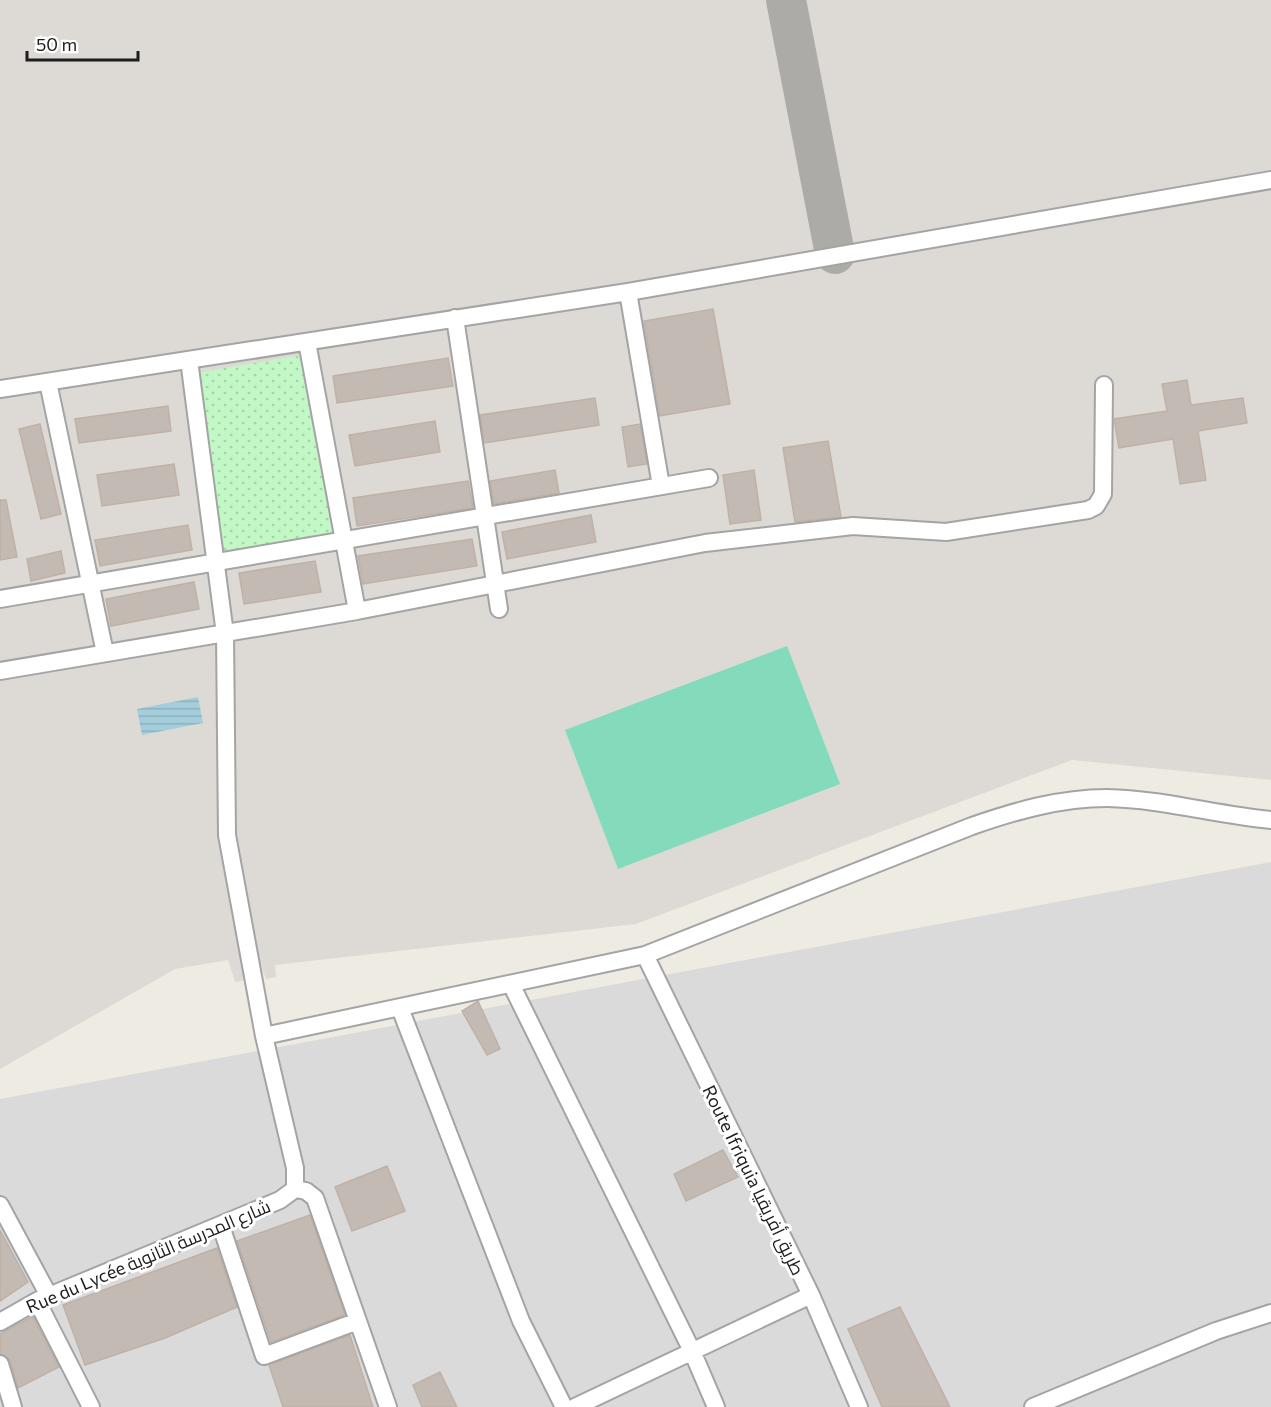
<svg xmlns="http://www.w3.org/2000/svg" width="1271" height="1407" font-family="Commissioner,Cairo,sans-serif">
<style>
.residential{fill:#dbdada}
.airport{fill:#dddad5}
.park{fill:url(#park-dots)}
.pitch{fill:#83dbbb}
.water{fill:url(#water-rules)}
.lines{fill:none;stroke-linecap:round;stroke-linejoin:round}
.taxiway{stroke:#acaba7;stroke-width:40}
.building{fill:#c3bab3;stroke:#bfb1a6;stroke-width:1.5}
.minor-casing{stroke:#a4a4a4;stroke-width:20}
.minor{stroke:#fff;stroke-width:16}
.labels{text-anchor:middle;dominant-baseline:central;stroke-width:6;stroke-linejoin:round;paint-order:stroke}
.street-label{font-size:18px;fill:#1d1d1d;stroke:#fff}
</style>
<defs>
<pattern id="park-dots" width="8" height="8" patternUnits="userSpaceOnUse" patternTransform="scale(1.5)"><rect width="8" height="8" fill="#c1f8c6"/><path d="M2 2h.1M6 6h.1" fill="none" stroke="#a5d4aa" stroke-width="1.8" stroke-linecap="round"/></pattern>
<pattern id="water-rules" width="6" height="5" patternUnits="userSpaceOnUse" patternTransform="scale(1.5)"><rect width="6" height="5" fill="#a4cedb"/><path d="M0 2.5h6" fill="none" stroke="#8db0bc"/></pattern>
</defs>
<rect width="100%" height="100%" fill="#eeebe3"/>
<!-- residential -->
<path class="residential" d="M 1271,862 L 1271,1407 L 0,1407 L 0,1099 Z"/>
<!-- airport -->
<path class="airport" d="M 0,0 L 1271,0 L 1271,780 L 1072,760 L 636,924 L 275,965 L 276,977 L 266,979 L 254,946 L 238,947 L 247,980 L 235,982 L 228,960 L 175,969 L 0,1069 Z"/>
<!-- park -->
<path class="park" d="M 302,355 L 333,539 L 223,558 L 191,374 Z"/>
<!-- pitch -->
<path class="pitch" d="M 787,646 L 840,784 L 618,869 L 565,730 Z"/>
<!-- water -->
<path class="water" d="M 198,697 L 203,723 L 142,735 L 137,709 Z"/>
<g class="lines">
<!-- taxiway -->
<path class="taxiway" d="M 786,0 L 835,254"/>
</g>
<!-- building -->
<path class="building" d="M 713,309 L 730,404 L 660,416 L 644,321 Z
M 448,358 L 453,386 L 337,403 L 333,376 Z
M 1187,380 L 1191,405 L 1243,398 L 1247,423 L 1198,431 L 1206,480 L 1180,484 L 1173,439 L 1119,448 L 1114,419 L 1167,411 L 1162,384 Z
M 595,398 L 599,425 L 484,443 L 480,415 Z
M 168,406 L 171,431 L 79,443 L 75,419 Z
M 435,421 L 440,452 L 355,466 L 349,435 Z
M 40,424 L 61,514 L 41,519 L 19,429 Z
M 640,424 L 647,464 L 628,467 L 622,427 Z
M 828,441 L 841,517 L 795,522 L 783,448 Z
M 174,464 L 179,495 L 102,506 L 97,475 Z
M 555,470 L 559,493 L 494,504 L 490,481 Z
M 754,470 L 761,520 L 730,524 L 723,475 Z
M 468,481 L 473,508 L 357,526 L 353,498 Z
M 0,500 L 6,500 L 17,557 L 0,560 Z
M 591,515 L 596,542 L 507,559 L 502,532 Z
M 188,525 L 192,550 L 100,566 L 95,540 Z
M 472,539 L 477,566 L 363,584 L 358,556 Z
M 61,551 L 65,573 L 31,581 L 27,559 Z
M 315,561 L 321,592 L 244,604 L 239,573 Z
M 194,582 L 199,609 L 111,626 L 106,599 Z
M 478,1001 L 500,1049 L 487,1055 L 462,1011 Z
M 723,1150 L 738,1177 L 686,1201 L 674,1174 Z
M 387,1166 L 405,1211 L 352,1231 L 335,1187 Z
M 310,1215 L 345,1315 L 271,1342 L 237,1241 Z
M 0,1230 L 28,1282 L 0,1301 Z
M 217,1248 L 237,1307 L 165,1338 L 85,1365 L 63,1305 Z
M 900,1307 L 950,1407 L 882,1407 L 848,1329 Z
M 33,1316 L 59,1367 L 18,1388 L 10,1360 L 0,1354 L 0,1334 Z
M 350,1335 L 373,1407 L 283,1407 L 269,1365 Z
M 440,1372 L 457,1407 L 422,1407 L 413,1385 Z"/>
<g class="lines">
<defs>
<path id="minor" d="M 628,292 L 661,486
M 455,318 L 499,609
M 307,342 L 357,611
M 189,360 L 225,634 L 227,835 L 264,1036 L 295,1168 L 295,1189
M 48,382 L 105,653
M 0,389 L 628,292 L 1271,180
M 0,599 L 709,478
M 0,671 L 357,611 L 705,543 L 853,526 L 946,532 L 1088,510 L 1096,506 L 1103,494 L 1104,385
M 645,955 L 811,1295 L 859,1407
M 511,984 L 692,1351 L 716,1407
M 400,1008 L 521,1321 L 564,1407
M 264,1036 L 645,955 L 972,826 C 1015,811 1060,798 1107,798 C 1162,799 1216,815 1271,820
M 295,1189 L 306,1191 L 315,1198 L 388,1407
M 0,1205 L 49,1296
M 221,1226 L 264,1356 L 358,1321
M 37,1301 L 91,1407
M 0,1322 L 37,1301 L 280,1200 L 295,1189
M 0,1364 L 13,1407
M 575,1407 L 811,1295
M 1033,1407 L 1216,1331 L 1271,1313"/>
</defs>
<!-- minor casing -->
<use href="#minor" class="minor-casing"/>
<!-- minor -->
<use href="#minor" class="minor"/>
</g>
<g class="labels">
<!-- street labels -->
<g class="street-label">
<text transform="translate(754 1180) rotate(64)">Route Ifriquia طريق أفريقيا</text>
<text transform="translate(148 1256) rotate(-23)">Rue du Lycée شارع المدرسة الثانوية</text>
</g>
</g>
<!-- scale -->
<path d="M27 51v9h111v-9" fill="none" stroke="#1d1d1d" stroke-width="3"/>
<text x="36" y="51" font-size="18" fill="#1d1d1d" stroke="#ffffff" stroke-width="4.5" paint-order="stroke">50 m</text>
</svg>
